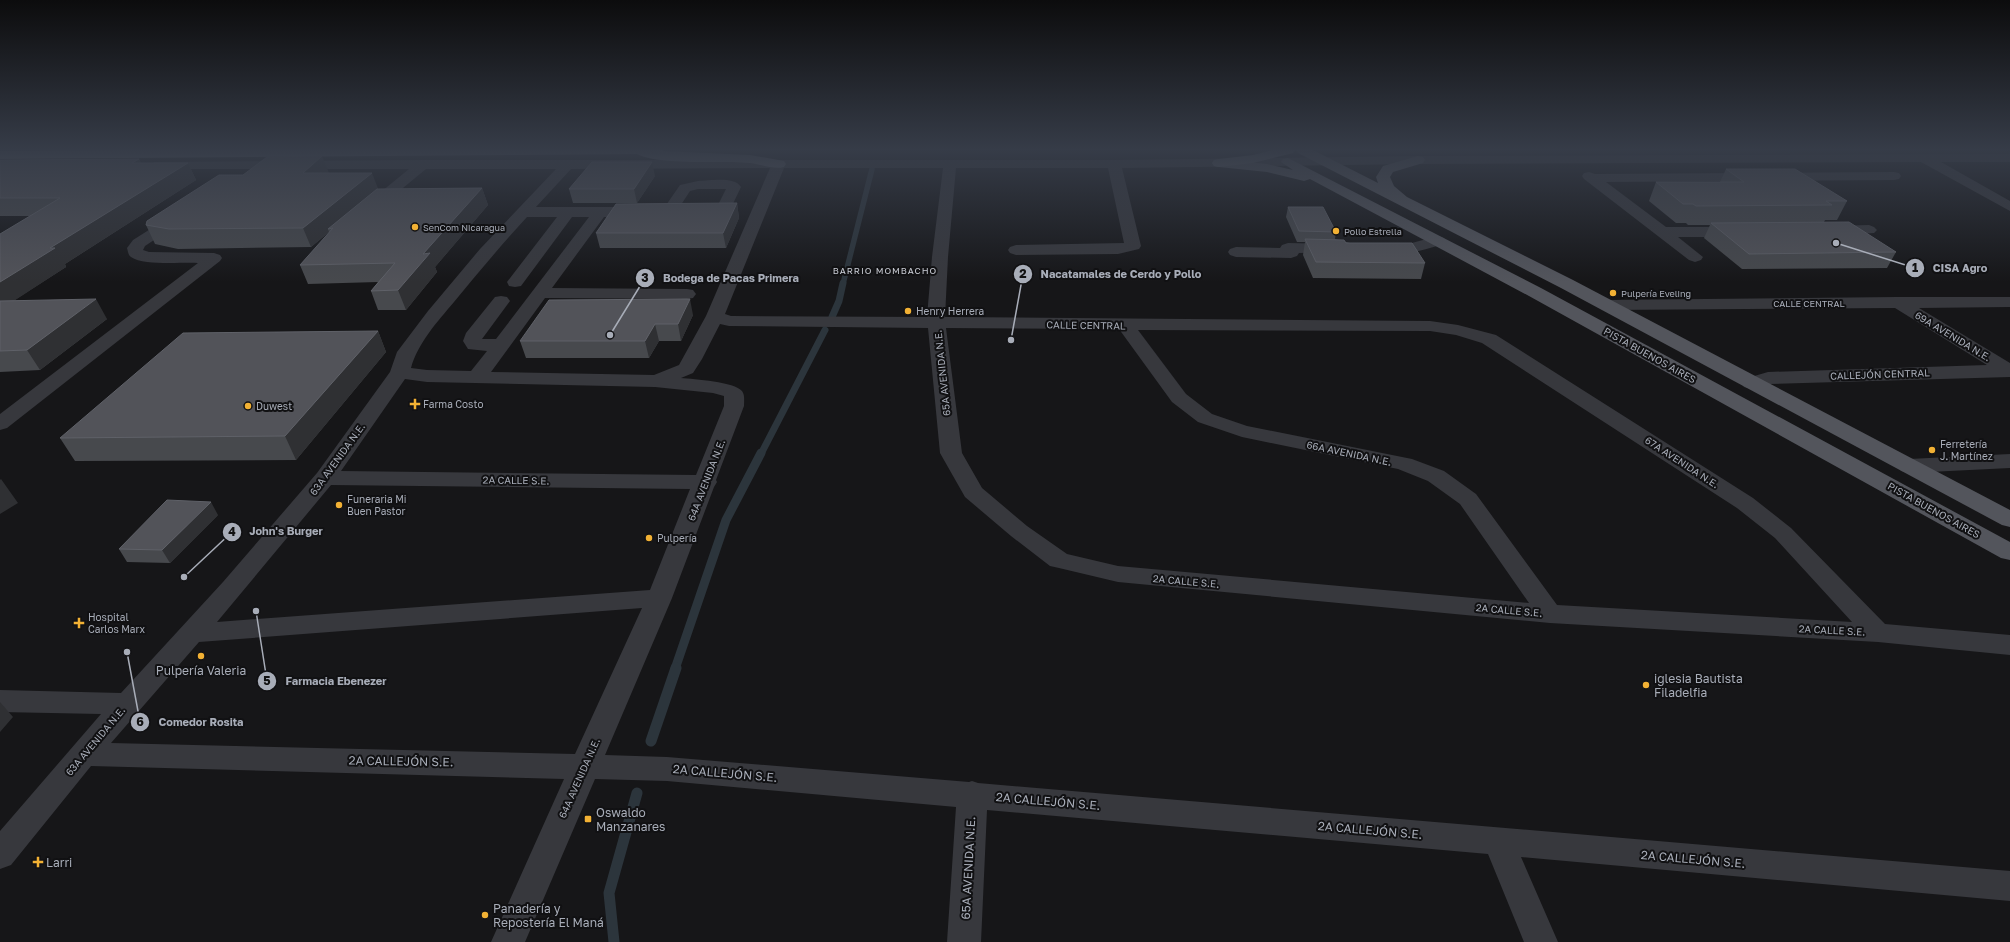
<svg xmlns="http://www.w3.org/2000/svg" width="2010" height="942" font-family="'Golos Text',sans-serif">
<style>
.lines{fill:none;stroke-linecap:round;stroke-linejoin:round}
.stream-far3{stroke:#2c353c;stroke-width:5.5}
.stream-far2{stroke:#2c353c;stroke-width:7}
.stream-far1{stroke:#2c353c;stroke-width:9}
.stream{stroke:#2c353c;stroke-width:11}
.minor{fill:#37383d;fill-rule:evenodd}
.major{fill:#53555c;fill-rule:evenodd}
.highway{fill:#63666e;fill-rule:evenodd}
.wall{fill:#47494d}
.shaded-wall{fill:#2f3033}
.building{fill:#525359;stroke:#5f6168}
.poi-dot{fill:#f2b134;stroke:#111113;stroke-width:1.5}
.labels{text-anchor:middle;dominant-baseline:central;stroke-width:4;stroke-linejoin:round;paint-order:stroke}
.far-poi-label{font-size:9px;fill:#a8adb8;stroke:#111113;text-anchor:start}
.far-neighbourhood-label{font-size:9px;letter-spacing:1px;fill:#c9ccd4;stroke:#111113}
.far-street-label{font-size:9px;fill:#a8adb8;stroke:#111113}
.poi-label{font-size:10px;fill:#a8adb8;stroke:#111113;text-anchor:start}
.street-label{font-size:10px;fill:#a8adb8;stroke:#111113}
.near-poi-label{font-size:12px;fill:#a8adb8;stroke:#111113;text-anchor:start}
.near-street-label{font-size:12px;fill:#a8adb8;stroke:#111113}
.leader{fill:none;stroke:#a8adb8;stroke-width:1.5}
.callout-dot{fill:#a8adb8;stroke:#111113;stroke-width:1.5}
.mark-label{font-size:12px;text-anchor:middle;font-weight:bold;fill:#111}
.callout-label{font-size:11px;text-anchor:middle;font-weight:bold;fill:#a8adb8;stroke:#111113;stroke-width:4;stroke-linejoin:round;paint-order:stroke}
</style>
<rect width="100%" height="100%" fill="#161618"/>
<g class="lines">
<!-- stream-far3 -->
<path class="stream-far3" d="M 843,284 L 872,169"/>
<!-- stream-far2 -->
<path class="stream-far2" d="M 832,317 L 839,301 L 843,283
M 761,454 L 825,330"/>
<!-- stream-far1 -->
<path class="stream-far1" d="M 675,669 L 726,520 L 761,453"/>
<!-- stream -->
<path class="stream" d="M 651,741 L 676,668
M 614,942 L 609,893 L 637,793"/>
<!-- minor -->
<path class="minor" d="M 2010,154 L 2010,162 L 1941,162 L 2010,201 L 2010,211 L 1921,162 L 1418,164 L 1122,168 L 1141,246 L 1139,249 L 1118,254 L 1016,255 L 1010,253 L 1008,250 L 1010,247 L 1016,245 L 1124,243 L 1108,168 L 956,168 L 948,257 L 945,317 L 1430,321 L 1458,325 L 1496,335 L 1753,498 L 1791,528 L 1885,624 L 2010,635 L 2010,655 L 1878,642 L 1550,623 L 1118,582 L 1059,568 L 1050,566 L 1011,536 L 965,497 L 940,453 L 928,328 L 729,326 L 720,324 L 702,359 L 693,373 L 681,378 C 694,379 735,382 742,391 C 745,395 744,401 744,406 L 716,480 L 717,482 L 714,487 L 672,598 L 605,755 L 667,757 L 969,782 L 972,781 L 978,783 L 2010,871 L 2010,901 L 1521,857 L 1558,942 L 1524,942 L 1488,854 L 987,810 L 981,942 L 947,942 L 956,807 L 667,781 L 595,779 L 525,942 L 491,942 L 564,779 L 91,766 L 11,865 L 0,869 L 0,831 L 101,714 L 0,712 L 0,690 L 121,693 L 223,582 L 317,473 L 390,372 L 397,352 L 428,311 L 480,249 L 556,169 L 426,169 L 375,211 L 365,211 L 363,208 L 365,205 L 409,169 L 159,169 L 154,168 L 152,165 L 154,162 L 423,160 L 1114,160 L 1418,156 ZM 770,168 L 706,316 L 679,365 L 654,375 L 491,372 L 545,298 L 687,299 L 693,298 L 696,294 L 693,290 L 687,289 L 552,288 L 604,217 L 641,217 L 646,215 L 649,212 L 646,209 L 641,207 L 536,207 L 571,169 ZM 784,168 L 943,168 L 932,257 L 927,317 L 731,316 L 725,314 ZM 527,217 L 557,217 L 507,282 L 509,286 L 515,287 L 521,286 L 572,217 L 589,217 L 496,339 L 482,339 L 510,301 L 507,297 L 501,296 L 495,297 L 466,333 L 463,341 L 468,349 L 487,351 L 471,371 L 427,370 L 411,368 C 418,343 437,322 454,302 C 478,273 502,244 527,217 ZM 946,328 L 1119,329 L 1172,402 L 1198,422 L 1242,437 L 1398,469 L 1428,481 L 1460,504 L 1529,603 L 1118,566 L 1067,554 L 1027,526 L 982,488 L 962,453 ZM 1138,330 L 1430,331 L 1456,335 L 1482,343 L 1737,508 L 1775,538 L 1852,622 L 1557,605 L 1476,494 L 1444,471 L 1412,459 L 1247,426 L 1212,414 L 1186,394 ZM 405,379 L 427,382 L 655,387 L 713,393 L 724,396 L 724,406 L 696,475 L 341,471 ZM 331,485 L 690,489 L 650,590 L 217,622 ZM 642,608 L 575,754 L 111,743 L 199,642 Z
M 1589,172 L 1595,174 L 1894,172 L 1899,173 L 1901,176 L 1899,179 L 1894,180 L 1606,182 L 1666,227 L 1736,227 L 1742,229 L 1744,232 L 1742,235 L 1736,237 L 1678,237 L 1703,257 L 1701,260 L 1695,262 L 1689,260 L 1584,179 L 1582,176 L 1584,173 Z
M 698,181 C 710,181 734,176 741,187 L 728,214 L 718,214 L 715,211 L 726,189 L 698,189 L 690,191 L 675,214 L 665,214 L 662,211 L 680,185 Z
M 176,214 L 181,216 L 184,219 L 181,222 L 145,246 L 143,250 L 149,252 L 214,253 L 220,255 L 222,258 L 220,261 L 7,428 L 0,430 L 0,414 L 198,263 C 181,262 144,266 131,257 C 128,255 128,251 127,248 L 133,240 L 171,216 Z
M 1869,225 L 1874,227 L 1877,230 L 1874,233 L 1833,236 L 1828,234 L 1825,231 L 1828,228 L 1833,226 Z
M 1438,236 L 1444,238 L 1446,241 L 1444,244 C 1422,250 1401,258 1378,252 L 1376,249 L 1378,246 L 1408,244 Z
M 1288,243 L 1334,244 L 1340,246 L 1342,249 L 1340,252 L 1299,253 L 1297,256 L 1291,258 L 1236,257 L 1230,255 L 1228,252 L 1230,249 L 1236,247 L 1280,248 L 1282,245 Z
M 1897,297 L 2010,297 L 2010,307 L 1919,308 L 2010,363 L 2010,377 L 1769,384 L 1751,389 L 1744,387 L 1741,383 L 1744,379 L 1768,372 L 1987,365 L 1895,308 L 1607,310 L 1601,309 L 1598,305 L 1601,301 L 1607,300 Z
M 2010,454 L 2010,468 L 1909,473 L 1901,471 L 1898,466 L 1901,461 L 1909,459 Z"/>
<!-- major -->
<path class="major" d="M 1296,150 L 1313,150 L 1378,183 L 1376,177 L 1383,166 L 1418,156 L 1423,157 L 1425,160 L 1423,163 L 1393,172 L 1390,177 L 1394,186 L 1407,197 L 1573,280 L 2010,510 L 2010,527 L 2002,525 L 1561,288 L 1298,153 Z
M 1288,158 L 1541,288 L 2010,542 L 2010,560 L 2001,558 L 1529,296 L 1310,179 L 1304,181 L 1267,172 L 1219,167 L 1214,166 L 1212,163 L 1214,160 L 1219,159 L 1267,164 L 1293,170 L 1281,162 L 1283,159 Z"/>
<!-- highway -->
<path class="highway" d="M 155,150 L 664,150 L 663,151 L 750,155 L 784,161 L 786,164 L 784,167 C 773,170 761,164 750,163 C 720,160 662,166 637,154 L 0,159 L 0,151 Z
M 1273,150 L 1295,150 L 1293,153 L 1253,163 L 1219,167 L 1214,166 L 1212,163 L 1214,160 L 1219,159 L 1253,155 Z"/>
</g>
<!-- wall -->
<path class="wall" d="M 139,159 L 141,163 L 188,163 L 196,180 L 65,264 L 66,267 L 13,301 L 107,319 L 40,370 L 0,372 L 0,234 L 30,216 L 0,216 L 0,160 Z
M 1726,169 L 1847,201 L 1837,220 L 1825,220 L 1824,222 L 1896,252 L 1887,268 L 1742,269 L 1704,238 L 1710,225 L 1688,225 L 1686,223 L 1676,223 L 1649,201 L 1656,182 L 1720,182 Z
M 329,173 L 378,189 L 482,188 L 488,205 L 435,267 L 437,272 L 406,310 L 378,310 L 371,291 L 378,282 L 308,284 L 300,265 L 329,233 L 329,232 L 311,247 L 178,249 L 155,244 L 146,225 Z
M 655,176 L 637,203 L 573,203 L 569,189 Z
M 737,203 L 739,218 L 726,248 L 600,248 L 596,233 Z
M 1288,207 L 1336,232 L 1335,239 L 1425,263 L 1421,279 L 1313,278 L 1303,255 L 1305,242 L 1297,242 L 1286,217 Z
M 693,315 L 681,341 L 659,341 L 649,358 L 526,358 L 520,341 Z
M 378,331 L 386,352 L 296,460 L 75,461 L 60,438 Z
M 218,515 L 170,563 L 127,562 L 119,549 Z"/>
<!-- shaded-wall -->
<path class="shaded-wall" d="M 322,156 L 329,173 L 303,173 Z
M 139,159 L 147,176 L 132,163 Z
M 652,162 L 655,176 L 637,203 L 634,189 Z
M 188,163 L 196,180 L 65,264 L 66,267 L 0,310 L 0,282 L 50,248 Z
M 372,173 L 379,191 L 328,229 L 329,232 L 311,247 L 303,228 Z
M 482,188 L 488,205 L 435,267 L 437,272 L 406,310 L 398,290 L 423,254 Z
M 737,203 L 739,218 L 726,248 L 723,233 Z
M 96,299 L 107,319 L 40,370 L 27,350 Z
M 690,299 L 693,315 L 681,341 L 678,324 Z
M 655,324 L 659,341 L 649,358 L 645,341 Z
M 378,331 L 386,352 L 296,460 L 285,436 Z
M 1,479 L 18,503 L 0,514 L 0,480 Z
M 211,502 L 218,515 L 170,563 L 162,550 Z
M 0,702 L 13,717 L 0,732 Z"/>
<!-- building -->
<path class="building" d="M 322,156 L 303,173 L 372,173 L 303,228 L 169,229 L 146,225 L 147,221 L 219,175 L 243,175 L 267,157 Z
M 139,159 L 132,163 L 188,163 L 50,248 L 55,248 L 0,282 L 0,234 L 60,198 L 0,198 L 0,160 Z
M 592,162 L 652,162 L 634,189 L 569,189 Z
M 1726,169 L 1795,169 L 1847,201 L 1826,201 L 1832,205 L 1696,206 L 1693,204 L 1683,204 L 1656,182 L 1744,182 Z
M 482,188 L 423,254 L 430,253 L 398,290 L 371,291 L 395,263 L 300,265 L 333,228 L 328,229 L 377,189 Z
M 737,203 L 723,233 L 596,233 L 616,204 Z
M 1288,207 L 1323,207 L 1336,232 L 1299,231 Z
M 1849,222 L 1896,252 L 1749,254 L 1711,223 Z
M 1305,239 L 1344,240 L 1346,243 L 1412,243 L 1425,263 L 1316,262 Z
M 96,299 L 27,350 L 0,351 L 0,301 Z
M 690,299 L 678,324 L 655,324 L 645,341 L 520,341 L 549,300 Z
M 378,331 L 285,436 L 60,438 L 183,333 Z
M 167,500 L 211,502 L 162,550 L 119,549 Z"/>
<!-- sky -->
<linearGradient id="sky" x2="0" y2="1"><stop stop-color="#0c0c0d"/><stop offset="0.53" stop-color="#363c48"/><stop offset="1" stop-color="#363c48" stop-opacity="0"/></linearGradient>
<rect width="2010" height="282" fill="url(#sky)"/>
<!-- markers -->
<g class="poi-dot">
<circle cx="415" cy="227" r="4"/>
<circle cx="1336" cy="231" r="4"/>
<circle cx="1613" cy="293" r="4"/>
<circle cx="908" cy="311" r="4"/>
<path d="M413 398h4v4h4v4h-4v4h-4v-4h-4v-4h4z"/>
<circle cx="248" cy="406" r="4"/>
<circle cx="1932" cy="450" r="4"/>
<circle cx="339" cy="505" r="4"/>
<circle cx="649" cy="538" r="4"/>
<path d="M77 617h4v4h4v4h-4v4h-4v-4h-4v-4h4z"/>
<circle cx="201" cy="656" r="4"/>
<circle cx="1646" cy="685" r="4"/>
<rect x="584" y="815" width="8" height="8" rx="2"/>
<path d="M36 856h4v4h4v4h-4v4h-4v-4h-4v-4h4z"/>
<circle cx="485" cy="915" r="4"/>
</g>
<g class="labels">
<!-- far-poi labels -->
<g class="far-poi-label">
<text x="423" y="227">SenCom Nicaragua</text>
<text x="1344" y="231">Pollo Estrella</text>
<text x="1621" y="293">Pulpería Eveling</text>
</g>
<!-- far-neighbourhood labels -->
<g class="far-neighbourhood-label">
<text x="885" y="270">BARRIO MOMBACHO</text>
</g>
<!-- far-street labels -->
<g class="far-street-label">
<text x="1809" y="303">CALLE CENTRAL</text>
</g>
<!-- poi labels -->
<g class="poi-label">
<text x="916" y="311">Henry Herrera</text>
<text x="423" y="404">Farma Costo</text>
<text x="256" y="406">Duwest</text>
<text x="1940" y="444">Ferretería<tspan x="1940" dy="12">J. Martínez</tspan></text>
<text x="347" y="499">Funeraria Mi<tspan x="347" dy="12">Buen Pastor</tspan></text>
<text x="657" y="538">Pulpería</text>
<text x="88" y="617">Hospital<tspan x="88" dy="12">Carlos Marx</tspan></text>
</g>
<!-- street labels -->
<g class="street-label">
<text transform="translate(1086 325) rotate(1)">CALLE CENTRAL</text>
<text transform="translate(1953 336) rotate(31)">69A AVENIDA N.E.</text>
<text transform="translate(1650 355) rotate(29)">PISTA BUENOS AIRES</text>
<text transform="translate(942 373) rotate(-96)">65A AVENIDA N.E.</text>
<text transform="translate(1880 374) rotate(-2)">CALLEJÓN CENTRAL</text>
<text transform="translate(1349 453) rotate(12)">66A AVENIDA N.E.</text>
<text transform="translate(337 459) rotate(-54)">63A AVENIDA N.E.</text>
<text transform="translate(1682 462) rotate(33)">67A AVENIDA N.E.</text>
<text transform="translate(516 480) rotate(1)">2A CALLE S.E.</text>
<text transform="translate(706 480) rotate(-69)">64A AVENIDA N.E.</text>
<text transform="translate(1934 510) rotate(29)">PISTA BUENOS AIRES</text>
<text transform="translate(1186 581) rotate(5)">2A CALLE S.E.</text>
<text transform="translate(1509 610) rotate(5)">2A CALLE S.E.</text>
<text transform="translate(1832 630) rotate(3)">2A CALLE S.E.</text>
<text transform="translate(95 741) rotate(-50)">63A AVENIDA N.E.</text>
<text transform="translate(579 778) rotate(-66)">64A AVENIDA N.E.</text>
</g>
<!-- near-poi labels -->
<g class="near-poi-label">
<text x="201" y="670" text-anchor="middle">Pulpería Valeria</text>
<text x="1654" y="678">iglesia Bautista<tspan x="1654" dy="14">Filadelfia</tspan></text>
<text x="596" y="812">Oswaldo<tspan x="596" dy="14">Manzanares</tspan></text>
<text x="46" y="862">Larri</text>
<text x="493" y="908">Panadería y<tspan x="493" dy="14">Repostería El Maná</tspan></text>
</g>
<!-- near-street labels -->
<g class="near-street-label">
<text transform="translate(401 761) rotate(1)">2A CALLEJÓN S.E.</text>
<text transform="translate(725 773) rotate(5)">2A CALLEJÓN S.E.</text>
<text transform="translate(1048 801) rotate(5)">2A CALLEJÓN S.E.</text>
<text transform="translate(1370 830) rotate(5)">2A CALLEJÓN S.E.</text>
<text transform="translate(1693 859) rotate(5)">2A CALLEJÓN S.E.</text>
<text transform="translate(968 868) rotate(-87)">65A AVENIDA N.E.</text>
</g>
</g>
<!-- callouts -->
<path class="leader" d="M1836 243L1915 268M1011 340L1023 274M610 335L645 278M184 577L232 532M256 611L267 681M127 652L140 722"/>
<g class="callout-dot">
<circle cx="1836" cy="243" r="4"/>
<circle cx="1011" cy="340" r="4"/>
<circle cx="610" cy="335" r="4"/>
<circle cx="184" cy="577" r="4"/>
<circle cx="256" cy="611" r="4"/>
<circle cx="127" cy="652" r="4"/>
<circle cx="1915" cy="268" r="10"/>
<circle cx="1023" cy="274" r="10"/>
<circle cx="645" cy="278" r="10"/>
<circle cx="232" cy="532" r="10"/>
<circle cx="267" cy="681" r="10"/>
<circle cx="140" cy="722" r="10"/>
</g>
<g class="mark-label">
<text x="1915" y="272">1</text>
<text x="1023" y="278">2</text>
<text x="645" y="282">3</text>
<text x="232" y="536">4</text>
<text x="267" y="685">5</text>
<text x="140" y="726">6</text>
</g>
<g class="callout-label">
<text x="1960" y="272">CISA Agro</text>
<text x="1121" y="278">Nacatamales de Cerdo y Pollo</text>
<text x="731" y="282">Bodega de Pacas Primera</text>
<text x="286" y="535">John's Burger</text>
<text x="336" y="685">Farmacia Ebenezer</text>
<text x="201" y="726">Comedor Rosita</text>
</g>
</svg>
